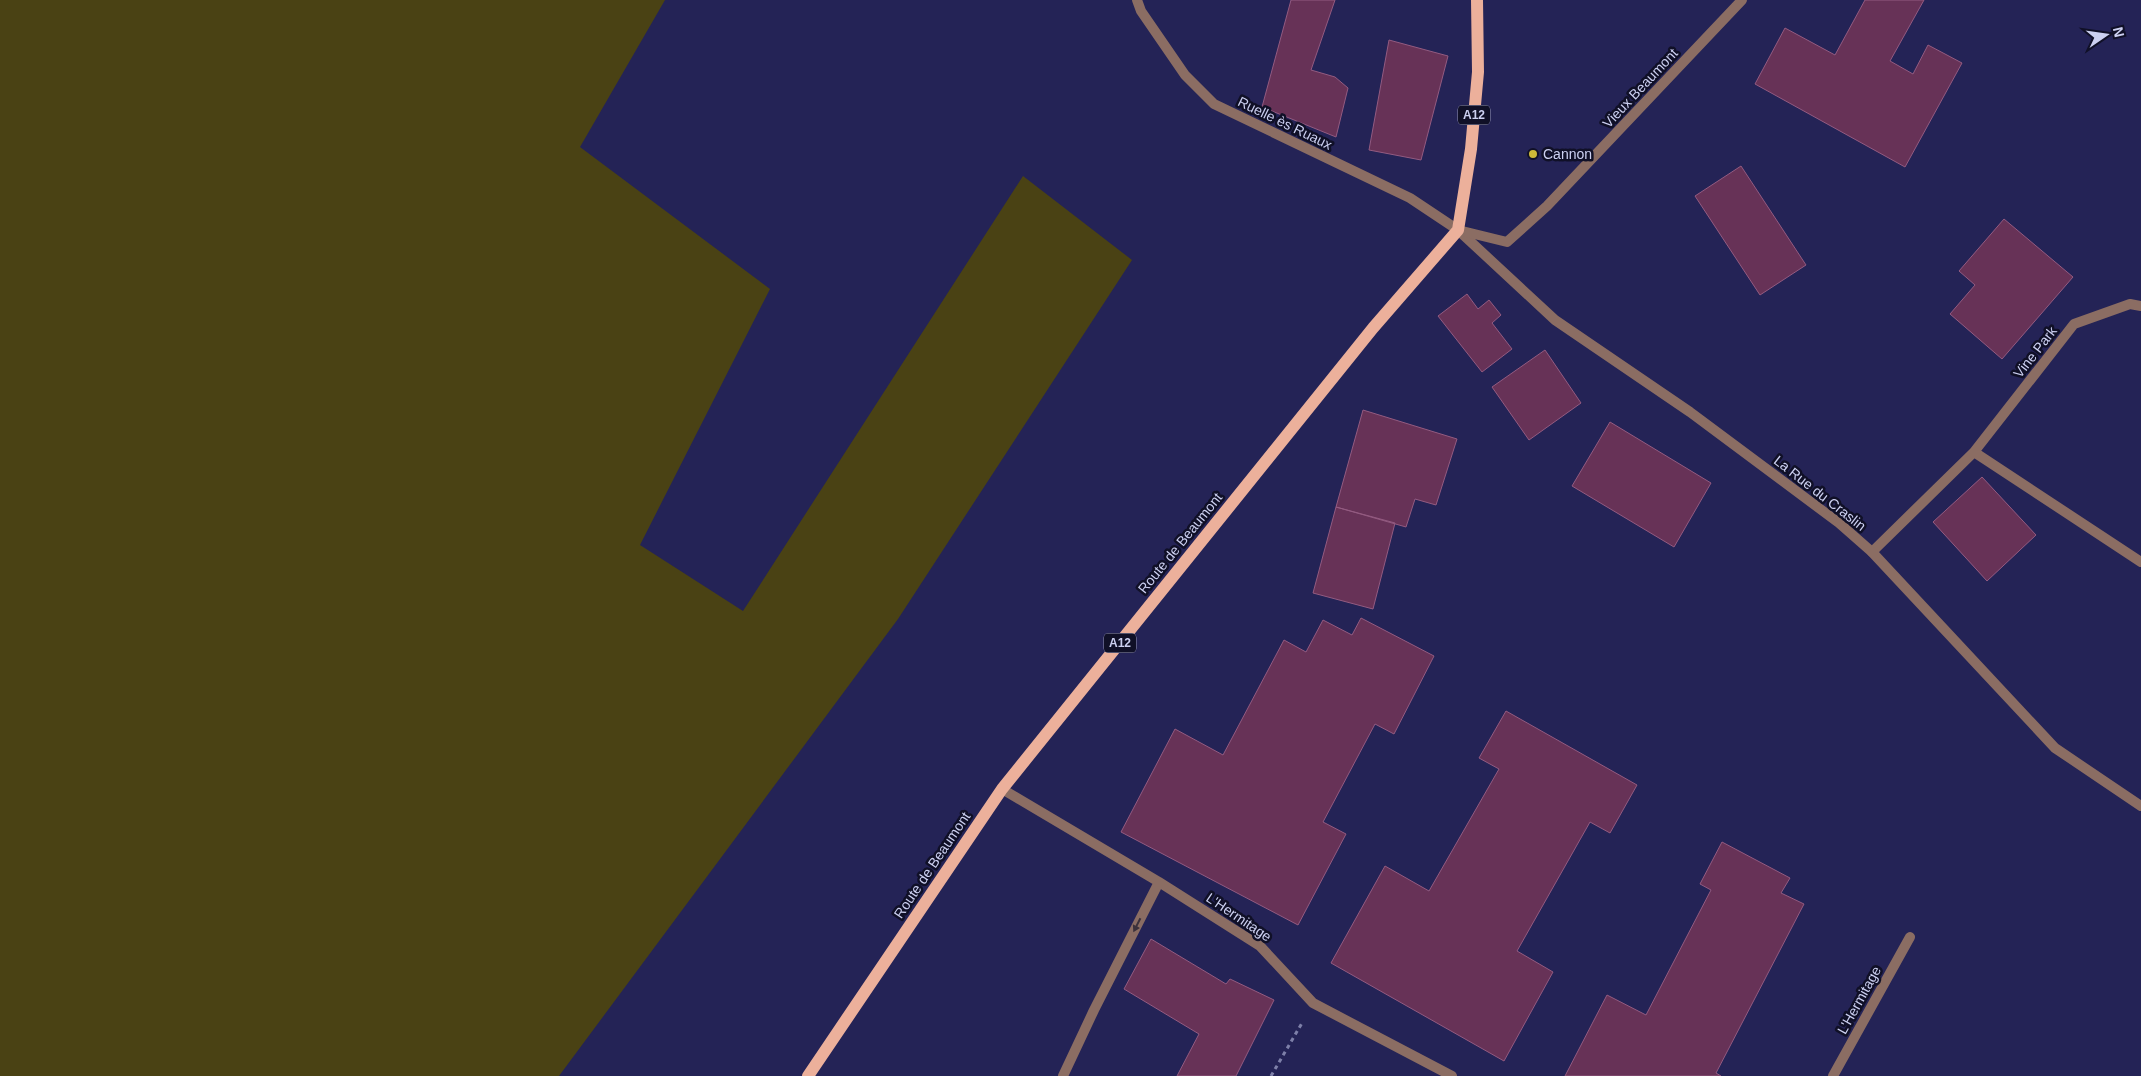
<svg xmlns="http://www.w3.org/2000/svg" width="2141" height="1076" font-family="Helvetica,sans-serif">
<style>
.green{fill:#4a4214}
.building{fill:#673257;stroke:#935b81}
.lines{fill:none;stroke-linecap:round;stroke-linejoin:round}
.path{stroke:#7e80a9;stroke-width:3;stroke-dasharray:4 4;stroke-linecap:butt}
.service{stroke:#8b6d63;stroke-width:10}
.minor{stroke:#8b6d63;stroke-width:10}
.tertiary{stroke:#8b6d63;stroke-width:10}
.primary{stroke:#ecb09b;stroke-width:12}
.oneway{fill:#3b313c}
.poi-dot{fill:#cdb938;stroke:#101027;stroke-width:2}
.labels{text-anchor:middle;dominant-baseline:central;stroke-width:5;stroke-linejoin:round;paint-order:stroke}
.shield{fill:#101027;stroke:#9496b4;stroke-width:1}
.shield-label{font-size:12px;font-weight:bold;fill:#ccd0f1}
.street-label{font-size:14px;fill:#ccd0f1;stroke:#101027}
.poi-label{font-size:14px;fill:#ccd0f1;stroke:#101027;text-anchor:start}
</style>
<rect width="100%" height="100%" fill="#242356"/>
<!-- green -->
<path class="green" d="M 0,0 L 665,0 L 580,147 L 770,289 L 640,545 L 743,611 L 1023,176 L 1132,260 L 898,619 L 559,1076 L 0,1076 Z"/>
<!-- building -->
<path class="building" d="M 1291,0 L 1335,0 L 1311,70 L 1335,77 L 1348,88 L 1336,137 L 1262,107 Z
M 1865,0 L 1924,0 L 1890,61 L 1913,74 L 1928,45 L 1962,63 L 1905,167 L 1755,84 L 1785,28 L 1835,55 Z
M 1389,40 L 1448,56 L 1421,160 L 1369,150 Z
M 1741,166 L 1806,265 L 1760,295 L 1695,196 Z
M 2004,219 L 2073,277 L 2002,359 L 1950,314 L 1975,285 L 1959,271 Z
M 1467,294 L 1478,309 L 1489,300 L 1501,315 L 1492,323 L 1512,349 L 1482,372 L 1438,316 Z
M 1545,350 L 1581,403 L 1529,440 L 1492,387 Z
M 1363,410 L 1457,439 L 1436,505 L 1415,499 L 1406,527 L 1336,507 Z
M 1610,422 L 1711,483 L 1674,547 L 1572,486 Z
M 1982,477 L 2036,535 L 1987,581 L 1933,522 Z
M 1336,507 L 1395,523 L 1373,609 L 1313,593 Z
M 1361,618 L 1434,656 L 1394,734 L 1375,724 L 1323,822 L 1346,834 L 1298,925 L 1121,832 L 1175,729 L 1223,755 L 1284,640 L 1306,652 L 1323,620 L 1352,635 Z
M 1506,711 L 1637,785 L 1610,833 L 1590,822 L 1517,951 L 1553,972 L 1504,1061 L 1331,963 L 1385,866 L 1429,891 L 1499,769 L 1479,758 Z
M 1722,842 L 1790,878 L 1781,893 L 1804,904 L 1716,1073 L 1721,1076 L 1565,1076 L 1607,995 L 1646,1015 L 1711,890 L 1700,884 Z
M 1151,939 L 1226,984 L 1230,979 L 1274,1000 L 1236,1076 L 1177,1076 L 1199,1034 L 1124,989 Z"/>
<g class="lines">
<!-- path -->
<path class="path" d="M 1271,1076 L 1302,1023"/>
<!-- service -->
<path class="service" d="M 1974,452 L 2141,562
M 1872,552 L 1974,452 L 2074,324 L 2130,304 L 2141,306
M 1002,789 L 1159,882 L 1260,946 L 1313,1003 L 1452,1076
M 1063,1076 L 1094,1010 L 1159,882
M 1833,1076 L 1910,937"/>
<!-- minor -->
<path class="minor" d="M 1137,0 L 1141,11 L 1185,75 L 1214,104 L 1410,198 L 1458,230 L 1555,320 L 1690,412 L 1839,523 L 1872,552 L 2055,748 L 2141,806"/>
<!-- tertiary -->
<path class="tertiary" d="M 1458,230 L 1507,242 L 1547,206 L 1742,0"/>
<!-- primary -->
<path class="primary" d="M 808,1076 L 1002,789 L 1373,328 L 1458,230 L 1471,149 L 1478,72 L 1477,0"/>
</g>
<!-- one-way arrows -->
<defs><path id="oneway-solid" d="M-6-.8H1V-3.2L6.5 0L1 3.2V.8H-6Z" transform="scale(1.25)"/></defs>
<use class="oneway" href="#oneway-solid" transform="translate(1137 925) rotate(117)"/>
<!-- markers -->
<circle class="poi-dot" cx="1533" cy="154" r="5"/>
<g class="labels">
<!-- shield labels -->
<g class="shield">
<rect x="1458" y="105.5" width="32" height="19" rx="4"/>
<rect x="1104" y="633.5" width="32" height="19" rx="4"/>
</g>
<g class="shield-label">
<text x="1474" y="115">A12</text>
<text x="1120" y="643">A12</text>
</g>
<!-- street labels -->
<g class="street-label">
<text transform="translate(1640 88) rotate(-47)">Vieux Beaumont</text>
<text transform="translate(1285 123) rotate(26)">Ruelle ès Ruaux</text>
<text transform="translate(2035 352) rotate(-52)">Vine Park</text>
<text transform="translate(1820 493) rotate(38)">La Rue du Craslin</text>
<text transform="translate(1180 543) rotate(-51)">Route de Beaumont</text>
<text transform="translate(932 865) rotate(-56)">Route de Beaumont</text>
<text transform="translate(1239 917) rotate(34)">L'Hermitage</text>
<text transform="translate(1859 1000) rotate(-61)">L'Hermitage</text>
</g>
<!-- poi labels -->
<g class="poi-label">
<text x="1543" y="154">Cannon</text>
</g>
</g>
<!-- north arrow -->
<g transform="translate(2106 35) rotate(77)" stroke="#101027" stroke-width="4" paint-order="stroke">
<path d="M0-4L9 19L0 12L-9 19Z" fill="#ccd0f1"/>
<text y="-8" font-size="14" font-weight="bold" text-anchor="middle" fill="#ccd0f1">N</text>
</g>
</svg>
